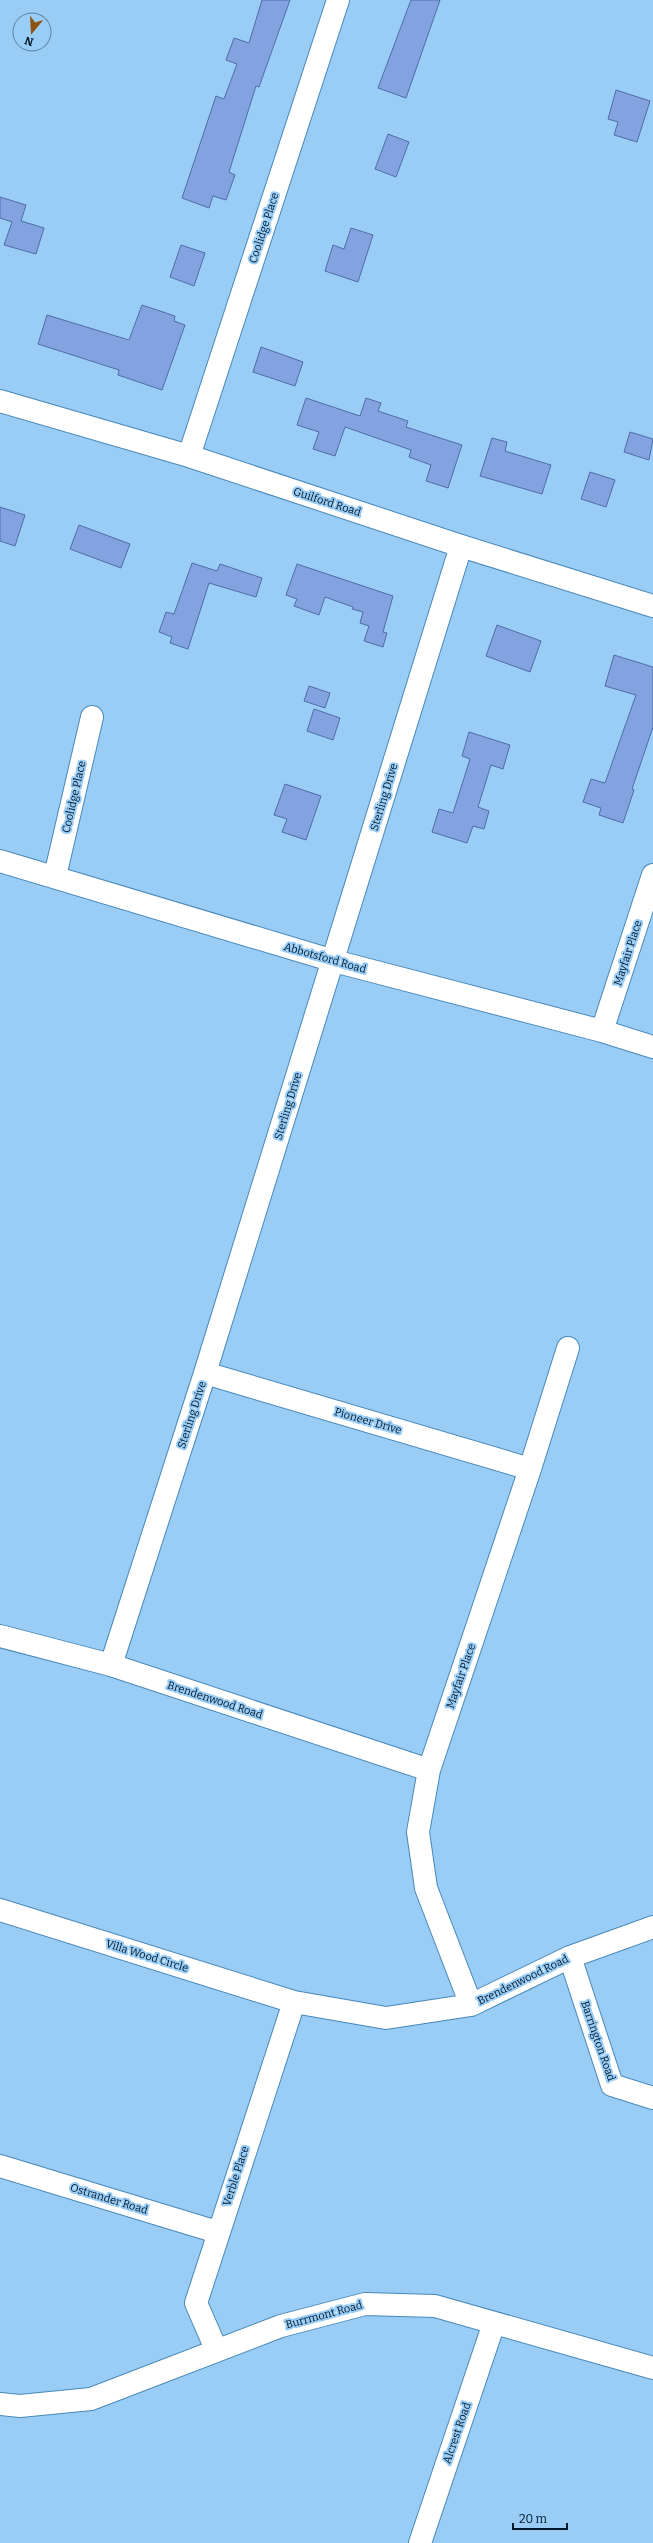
<svg xmlns="http://www.w3.org/2000/svg" width="653" height="2543" font-family="Bitter,serif">
<style>
.building{fill:#82a2e0;stroke:#4f6da7}
.lines{fill:none;stroke-linecap:round;stroke-linejoin:round}
.minor-casing{stroke:#4888b8;stroke-width:24}
.minor{stroke:#fff;stroke-width:22}
.labels{text-anchor:middle;dominant-baseline:central;stroke-width:4;stroke-linejoin:round;paint-order:stroke}
.street-label{font-size:11px;fill:#00192b;stroke:#9acdf6}
</style>
<rect width="100%" height="100%" fill="#9acdf6"/>
<!-- building -->
<path class="building" d="M 262,0 L 290,0 L 259,87 L 256,86 L 229,172 L 235,175 L 226,200 L 213,196 L 209,208 L 182,198 L 216,96 L 224,99 L 237,64 L 226,60 L 234,38 L 249,43 Z
M 411,0 L 440,0 L 406,98 L 378,88 Z
M 616,90 L 650,101 L 637,142 L 614,135 L 618,122 L 608,119 Z
M 388,134 L 409,142 L 396,177 L 375,169 Z
M 0,197 L 26,205 L 21,221 L 44,228 L 36,254 L 4,245 L 12,222 L 0,218 Z
M 351,228 L 373,235 L 358,282 L 325,271 L 333,245 L 344,249 Z
M 181,245 L 205,253 L 194,286 L 170,277 Z
M 142,305 L 175,316 L 174,321 L 185,325 L 162,390 L 118,375 L 119,370 L 38,344 L 47,315 L 129,340 Z
M 261,347 L 303,362 L 295,386 L 253,372 Z
M 306,398 L 360,416 L 366,398 L 381,403 L 378,411 L 408,421 L 406,427 L 462,445 L 448,488 L 426,481 L 431,465 L 409,457 L 411,450 L 345,427 L 335,456 L 313,449 L 319,432 L 297,425 Z
M 630,432 L 653,439 L 649,460 L 624,452 Z
M 492,438 L 507,442 L 505,451 L 551,465 L 542,494 L 480,476 Z
M 590,472 L 615,480 L 606,507 L 581,499 Z
M 0,507 L 25,515 L 15,546 L 0,541 Z
M 79,525 L 130,544 L 121,568 L 70,549 Z
M 192,563 L 217,571 L 220,564 L 262,578 L 256,597 L 209,583 L 188,649 L 170,643 L 172,637 L 159,632 L 166,612 L 174,614 Z
M 297,564 L 393,596 L 383,632 L 387,633 L 383,647 L 364,641 L 369,626 L 360,623 L 363,612 L 352,609 L 353,607 L 325,597 L 319,615 L 294,606 L 297,599 L 286,595 Z
M 497,625 L 541,641 L 530,672 L 486,656 Z
M 614,655 L 653,667 L 653,727 L 632,789 L 634,790 L 623,823 L 599,815 L 601,808 L 583,802 L 591,779 L 605,783 L 636,695 L 605,686 Z
M 309,686 L 330,693 L 325,708 L 304,701 Z
M 314,709 L 340,718 L 333,740 L 307,731 Z
M 469,732 L 510,745 L 503,769 L 491,765 L 478,807 L 489,811 L 484,829 L 473,826 L 467,843 L 432,832 L 439,809 L 453,813 L 470,759 L 462,756 Z
M 285,784 L 321,796 L 306,840 L 282,832 L 287,819 L 274,815 Z"/>
<g class="lines">
<defs>
<path id="minor" d="M 0,401 L 189,456 L 461,546 L 653,606
M 189,456 L 338,0
M 0,861 L 334,961 L 602,1031 L 653,1047
M 55,876 L 92,717
M 602,1031 L 653,875
M 205,1373 L 530,1469
M 0,1636 L 111,1665 L 429,1770
M 111,1665 L 205,1373 L 461,546
M 0,1910 L 294,2002 L 386,2018 L 471,2005 L 570,1957 L 653,1927
M 570,1957 L 612,2085 L 653,2098
M 471,2005 L 426,1888 L 418,1832 L 429,1770 L 530,1469 L 568,1348
M 0,2166 L 217,2232
M 216,2349 L 196,2303 L 294,2002
M 0,2404 L 20,2406 L 91,2399 L 281,2326 L 365,2304 L 435,2306 L 653,2368
M 420,2543 L 494,2323"/>
</defs>
<!-- minor casing -->
<use href="#minor" class="minor-casing"/>
<!-- minor -->
<use href="#minor" class="minor"/>
</g>
<g class="labels">
<!-- street labels -->
<g class="street-label">
<text transform="translate(264 228) rotate(-72)">Coolidge Place</text>
<text transform="translate(327 502) rotate(18)">Guilford Road</text>
<text transform="translate(74 797) rotate(-77)">Coolidge Place</text>
<text transform="translate(384 797) rotate(-73)">Sterling Drive</text>
<text transform="translate(628 953) rotate(-72)">Mayfair Place</text>
<text transform="translate(325 958) rotate(16)">Abbotsford Road</text>
<text transform="translate(288 1106) rotate(-73)">Sterling Drive</text>
<text transform="translate(192 1415) rotate(-72)">Sterling Drive</text>
<text transform="translate(368 1421) rotate(16)">Pioneer Drive</text>
<text transform="translate(461 1676) rotate(-71)">Mayfair Place</text>
<text transform="translate(215 1700) rotate(18)">Brendenwood Road</text>
<text transform="translate(147 1956) rotate(17)">Villa Wood Circle</text>
<text transform="translate(523 1980) rotate(-26)">Brendenwood Road</text>
<text transform="translate(598 2041) rotate(71)">Barrington Road</text>
<text transform="translate(236 2176) rotate(-72)">Verble Place</text>
<text transform="translate(109 2199) rotate(17)">Ostrander Road</text>
<text transform="translate(324 2315) rotate(-15)">Burrmont Road</text>
<text transform="translate(457 2433) rotate(-71)">Alcrest Road</text>
</g>
</g>
<!-- north arrow -->
<g transform="translate(32 32) rotate(198)"><circle r="19" fill="#9acdf6" stroke="#5c85a5"/>
<path d="M0-3L7 15L0 10L-7 15Z" fill="#8d530f"/>
<text y="-6" font-size="11" font-weight="bold" text-anchor="middle" fill="#00192b">N</text>
</g>
<!-- scale -->
<path d="M513 2523v6h54v-6" fill="none" stroke="#00192b" stroke-width="2"/>
<text x="519" y="2523" font-size="12" fill="#00192b" stroke="#9acdf6" stroke-width="3" paint-order="stroke">20 m</text>
</svg>
